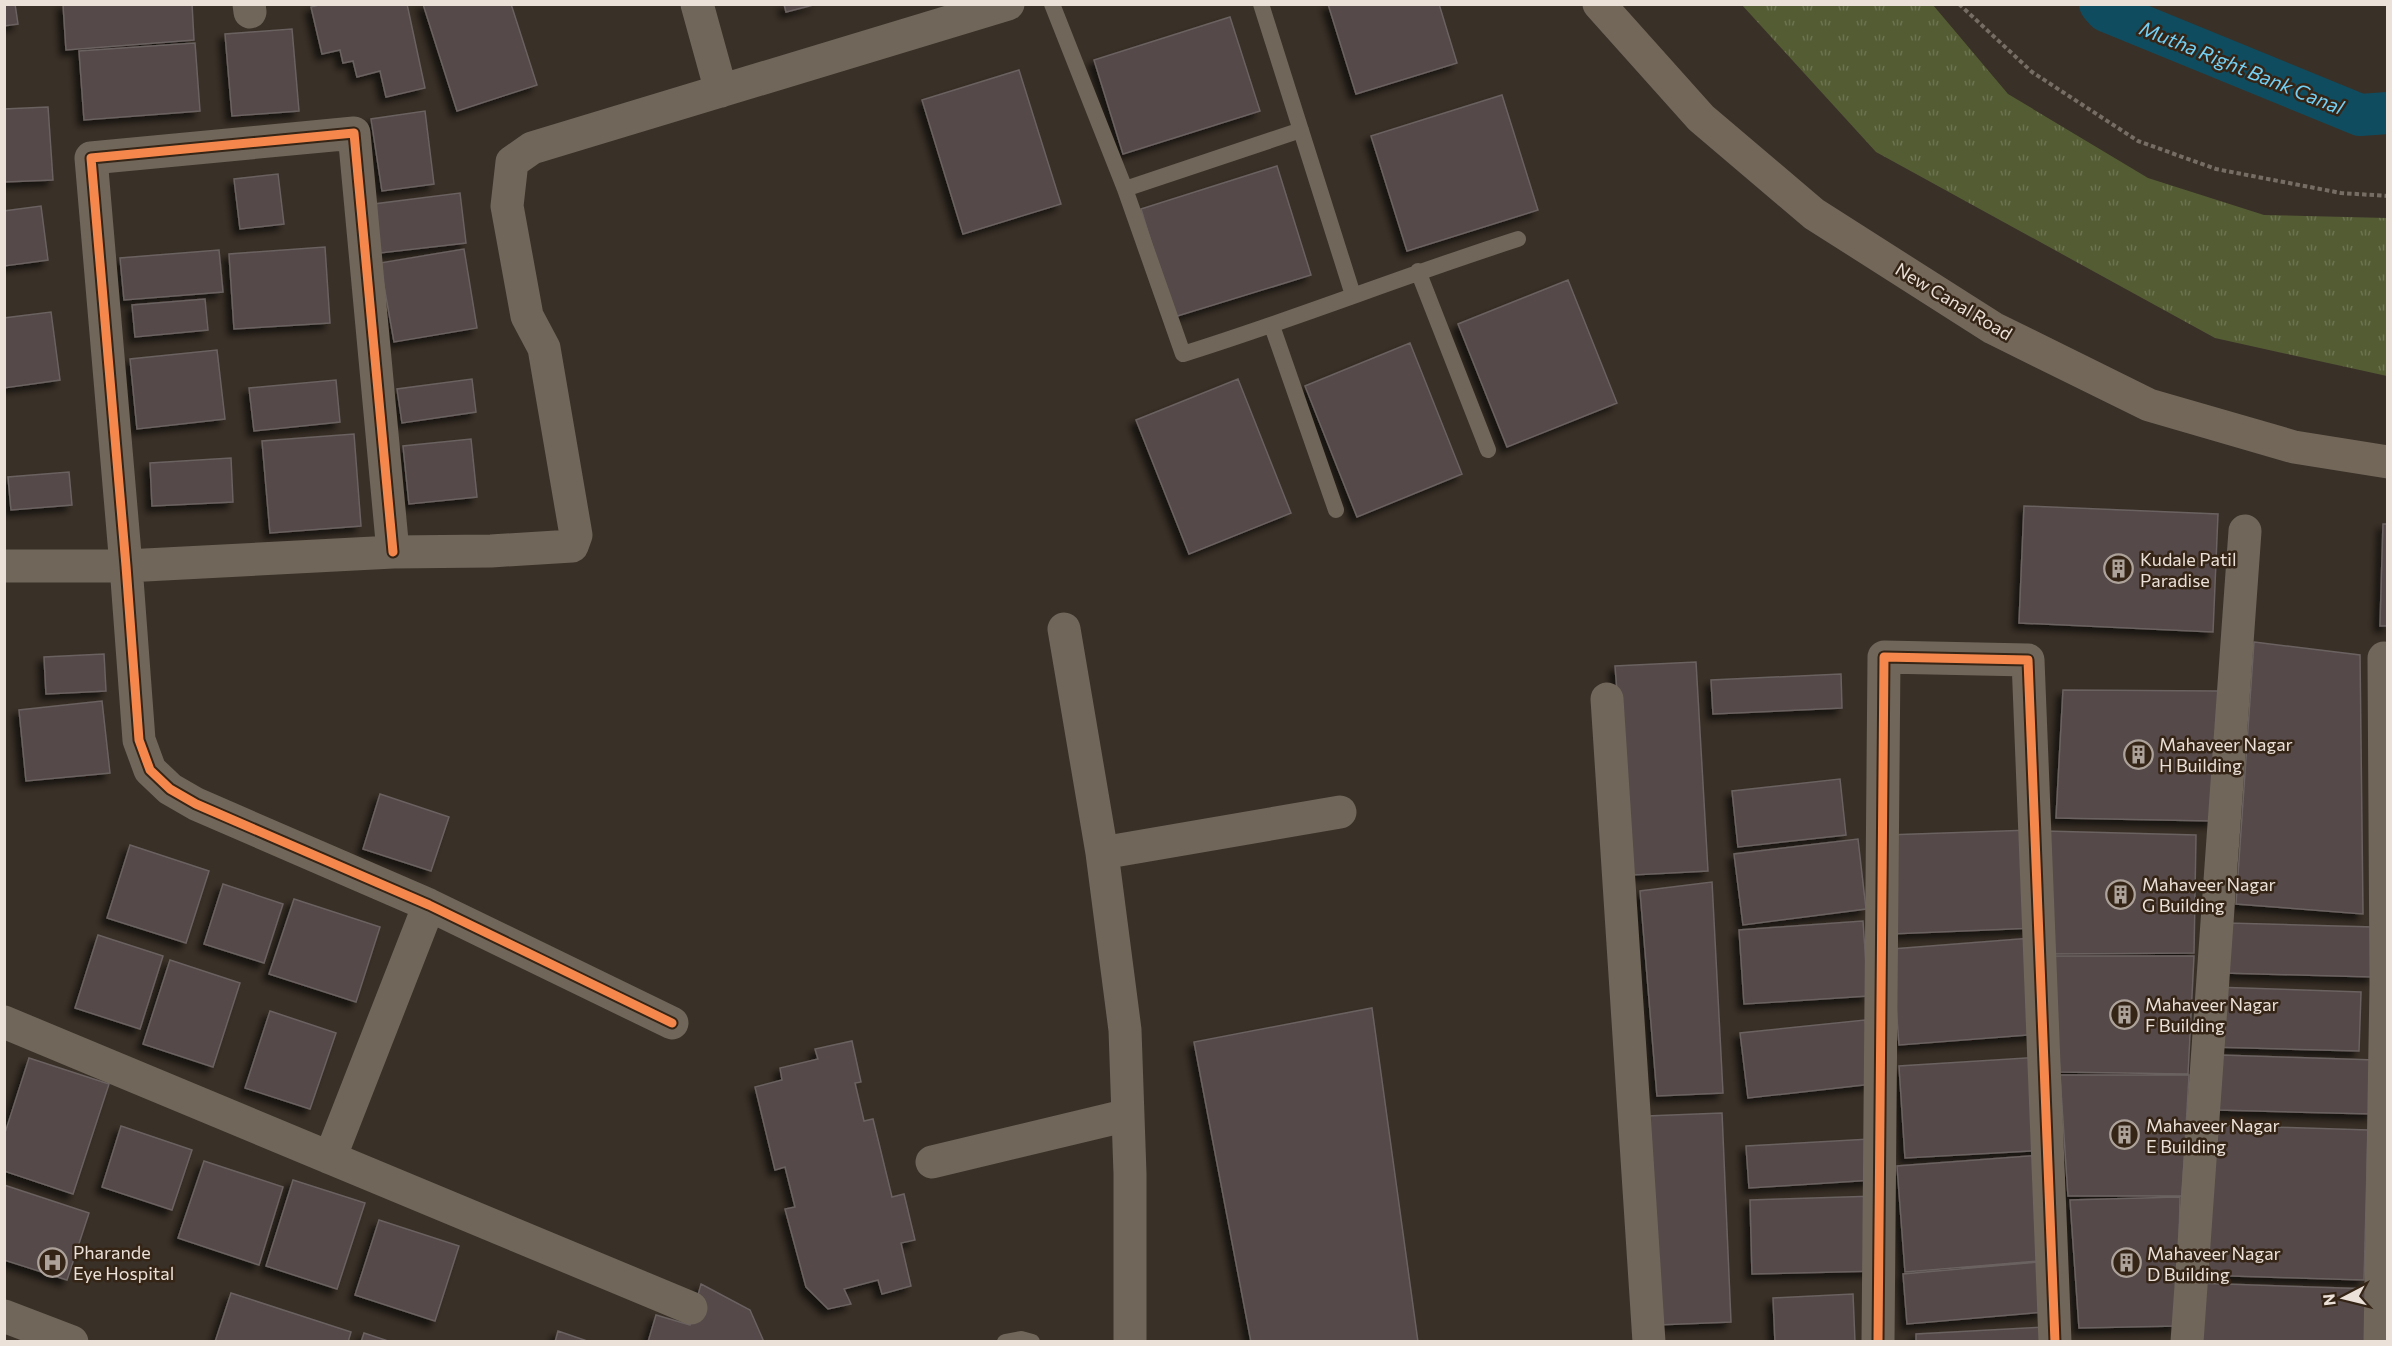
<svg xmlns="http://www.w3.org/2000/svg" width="2392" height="1346" font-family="Commissioner,sans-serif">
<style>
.park{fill:url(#park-tufts)}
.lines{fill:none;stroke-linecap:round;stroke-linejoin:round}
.canal{stroke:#104c5f;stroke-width:42}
.building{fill:#544849;stroke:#6b6261;stroke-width:1.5;filter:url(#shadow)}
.path{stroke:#766e65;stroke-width:4;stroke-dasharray:4.5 3;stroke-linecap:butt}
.lane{stroke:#70665a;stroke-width:16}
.street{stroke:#70665a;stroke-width:33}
.secondary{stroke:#73675a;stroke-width:33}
.primary{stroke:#70665a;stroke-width:33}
.cycleway-casing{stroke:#352517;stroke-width:13}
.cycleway{stroke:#f5874c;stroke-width:9}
.labels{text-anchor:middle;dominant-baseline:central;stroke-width:5;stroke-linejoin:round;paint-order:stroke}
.street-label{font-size:18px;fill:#ece1d8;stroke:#352517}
.poi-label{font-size:18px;fill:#ece1d8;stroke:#352517;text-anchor:start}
.water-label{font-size:20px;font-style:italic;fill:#74d0f4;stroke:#352517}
</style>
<defs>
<pattern id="park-tufts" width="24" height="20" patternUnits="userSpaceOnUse" patternTransform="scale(1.5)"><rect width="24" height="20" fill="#545c34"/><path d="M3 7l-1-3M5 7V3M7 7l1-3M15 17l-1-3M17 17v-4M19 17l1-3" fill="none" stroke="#6d7351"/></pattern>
<filter id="shadow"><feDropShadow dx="-5.5" dy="5.5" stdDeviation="3" flood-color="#0009"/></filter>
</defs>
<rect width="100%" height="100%" fill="#393027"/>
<!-- park -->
<path class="park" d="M 1742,5 L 1933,5 L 2008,94 L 2148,178 L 2264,215 L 2387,218 L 2387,376 L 2215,338 L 1876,152 Z"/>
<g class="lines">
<!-- canal -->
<path class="canal" d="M 2100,4 L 2106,11 L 2360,115 L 2388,113"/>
</g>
<!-- building -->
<path class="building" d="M 4,4 L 15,4 L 18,24 L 4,26 Z
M 63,4 L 192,4 L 194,40 L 66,50 Z
M 323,4 L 407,4 L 425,88 L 386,97 L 380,71 L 357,77 L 353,61 L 343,63 L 340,50 L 322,54 L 311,7 Z
M 423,4 L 511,4 L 537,85 L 457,111 Z
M 784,4 L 817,4 L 786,12 Z
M 1328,4 L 1439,4 L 1457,63 L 1356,94 Z
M 1230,17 L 1260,111 L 1123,154 L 1094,60 Z
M 292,29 L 299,111 L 232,116 L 225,34 Z
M 195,43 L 200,111 L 84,120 L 79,51 Z
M 1019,70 L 1061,204 L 963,234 L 922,100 Z
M 1502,95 L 1538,210 L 1407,251 L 1371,136 Z
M 48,107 L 53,180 L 4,182 L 4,109 Z
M 425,111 L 434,184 L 382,191 L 371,119 Z
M 1277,166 L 1311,275 L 1174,317 L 1141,209 Z
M 278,174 L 284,224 L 240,229 L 234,179 Z
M 460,193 L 466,243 L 380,253 L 374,204 Z
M 41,206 L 48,260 L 4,266 L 4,211 Z
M 325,247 L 330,323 L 234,329 L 229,254 Z
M 464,249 L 477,328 L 394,342 L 380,263 Z
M 219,250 L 223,292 L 124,300 L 120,258 Z
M 1568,280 L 1617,403 L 1507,447 L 1458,324 Z
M 205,299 L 208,330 L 135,337 L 132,305 Z
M 51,312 L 60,380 L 4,388 L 4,318 Z
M 1410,343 L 1462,474 L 1357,517 L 1305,386 Z
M 217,350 L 225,419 L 137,429 L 130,359 Z
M 472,379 L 476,412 L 402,423 L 397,389 Z
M 1238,379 L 1291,513 L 1189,554 L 1136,420 Z
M 336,380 L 340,422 L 254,431 L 249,388 Z
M 354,434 L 361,526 L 270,533 L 262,441 Z
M 471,439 L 477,497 L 409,504 L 403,446 Z
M 231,458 L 233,502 L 152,506 L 150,463 Z
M 69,472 L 72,505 L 11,510 L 8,477 Z
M 2024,506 L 2218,514 L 2213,632 L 2019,623 Z
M 2383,524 L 2388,524 L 2388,626 L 2380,626 Z
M 2254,642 L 2360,655 L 2363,914 L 2236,904 Z
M 104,654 L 106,691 L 46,694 L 44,657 Z
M 1696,662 L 1708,871 L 1632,875 L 1615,666 Z
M 1841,674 L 1842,708 L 1713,714 L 1711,680 Z
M 2063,690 L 2219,691 L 2214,821 L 2056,818 Z
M 102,701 L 110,773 L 26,781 L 19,710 Z
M 1840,779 L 1846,835 L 1738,847 L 1732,791 Z
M 380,794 L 449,817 L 431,871 L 363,849 Z
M 2032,830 L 2035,928 L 1890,934 L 1886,835 Z
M 2044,831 L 2196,835 L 2194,953 L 2052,954 Z
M 1858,839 L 1866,909 L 1743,925 L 1734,854 Z
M 130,845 L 209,871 L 186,943 L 107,918 Z
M 1712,882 L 1723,1093 L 1657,1096 L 1640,891 Z
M 223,884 L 283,904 L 264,963 L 204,944 Z
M 294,899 L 380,927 L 356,1002 L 269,974 Z
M 1863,921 L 1868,996 L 1744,1004 L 1739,930 Z
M 2226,923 L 2374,927 L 2373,977 L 2224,973 Z
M 98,935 L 163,956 L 140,1029 L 75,1008 Z
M 2032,938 L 2040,1034 L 1899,1045 L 1892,949 Z
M 2052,956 L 2194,956 L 2188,1074 L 2060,1072 Z
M 170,960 L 240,983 L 213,1067 L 143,1044 Z
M 2213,987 L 2361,992 L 2359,1051 L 2211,1047 Z
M 1372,1008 L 1418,1342 L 1251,1342 L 1194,1042 Z
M 270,1011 L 336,1033 L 310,1109 L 245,1088 Z
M 1865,1020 L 1872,1084 L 1748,1098 L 1740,1033 Z
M 852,1041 L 861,1082 L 855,1083 L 864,1121 L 873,1119 L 892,1197 L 904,1194 L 915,1240 L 901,1243 L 911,1286 L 882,1294 L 878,1280 L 844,1289 L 851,1304 L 828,1309 L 806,1287 L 785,1209 L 795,1207 L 785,1167 L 775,1170 L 755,1087 L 782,1080 L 780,1068 L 818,1059 L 815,1049 Z
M 2219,1055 L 2375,1060 L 2373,1114 L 2218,1110 Z
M 2042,1057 L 2048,1150 L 1905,1158 L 1899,1066 Z
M 29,1058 L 109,1084 L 73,1194 L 4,1171 L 4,1136 Z
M 2060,1075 L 2189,1075 L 2182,1196 L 2068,1196 Z
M 1722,1113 L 1731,1322 L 1656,1325 L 1647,1116 Z
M 2204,1125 L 2368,1130 L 2364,1280 L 2200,1275 Z
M 121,1126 L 192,1150 L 172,1210 L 102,1187 Z
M 1870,1139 L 1873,1180 L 1749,1188 L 1746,1146 Z
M 2042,1155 L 2050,1260 L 1905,1272 L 1897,1166 Z
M 204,1161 L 283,1187 L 259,1265 L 178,1238 Z
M 293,1180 L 365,1203 L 337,1289 L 266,1266 Z
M 4,1185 L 89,1213 L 67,1280 L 4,1260 Z
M 1877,1196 L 1878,1271 L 1752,1274 L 1750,1200 Z
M 2180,1197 L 2177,1326 L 2079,1328 L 2070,1200 Z
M 379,1220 L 459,1246 L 435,1321 L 355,1295 Z
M 2039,1262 L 2044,1312 L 1907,1324 L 1903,1274 Z
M 2194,1283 L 2372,1289 L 2370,1342 L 2193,1342 Z
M 701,1284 L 750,1310 L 764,1342 L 648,1342 L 656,1315 L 690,1325 Z
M 231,1293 L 351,1332 L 348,1342 L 215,1342 Z
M 1853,1294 L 1855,1342 L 1775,1342 L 1773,1298 Z
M 2045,1327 L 2046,1342 L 1916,1342 L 1916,1334 Z
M 558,1331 L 590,1342 L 555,1342 Z
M 364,1333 L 391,1342 L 361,1342 Z"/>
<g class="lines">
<!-- path -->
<path class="path" d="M 1959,4 L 2032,72 L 2138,141 L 2216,169 L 2341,193 L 2388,196"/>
<!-- lane -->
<path class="lane" d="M 1052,4 L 1125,189 L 1183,354 C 1296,319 1405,275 1518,239
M 1261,4 L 1353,295
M 1125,189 L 1301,130
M 1418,271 L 1488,450
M 1272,326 L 1336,510
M 1005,1342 L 1021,1339 L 1032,1342"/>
<!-- street -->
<path class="street" d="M 249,4 L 250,12
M 697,4 L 721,91
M 393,552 L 354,133 L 91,158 L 126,566 L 139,740 L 150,770 L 170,789 L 196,804 L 429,905 L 672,1023
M 4,566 L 126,566 L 393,552 L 491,551 L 572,546 L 576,535 L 544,348 L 527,316 L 507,206 L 512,162 L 532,148 L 1008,4
M 1064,629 L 1102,853 L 1125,1030 L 1130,1174 L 1130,1342
M 1607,699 L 1649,1342
M 1102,853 L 1340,812
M 4,1022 L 691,1308
M 330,1158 L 429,905
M 932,1162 L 1128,1115
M 1878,1342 L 1884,657 L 2028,660 L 2055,1342
M 2187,1342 L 2245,531
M 2380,1342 L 2386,984 L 2384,658"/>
<!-- secondary -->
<path class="secondary" d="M 1599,4 L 1701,118 L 1814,214 L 1993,328 L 2149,405 L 2294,447 L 2388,462"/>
<!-- primary -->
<path class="primary" d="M 4,1316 L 72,1342"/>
<defs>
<path id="cycleway" d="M 393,552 L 354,133 L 91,158 L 126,566 L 139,740 L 150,770 L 170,789 L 196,804 L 429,905 L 672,1023
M 1878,1342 L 1884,657 L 2028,660 L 2055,1342"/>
</defs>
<!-- cycleway casing -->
<use href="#cycleway" class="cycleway-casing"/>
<!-- cycleway -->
<use href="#cycleway" class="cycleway"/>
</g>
<!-- icons -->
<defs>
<symbol id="building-ring" viewBox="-11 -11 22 22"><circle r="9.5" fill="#352517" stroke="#ada39a" stroke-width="1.5"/><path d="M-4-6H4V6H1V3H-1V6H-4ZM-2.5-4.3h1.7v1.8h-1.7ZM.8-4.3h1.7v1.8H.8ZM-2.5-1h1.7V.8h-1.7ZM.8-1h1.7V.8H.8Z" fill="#ada39a"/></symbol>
<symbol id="hospital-ring" viewBox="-11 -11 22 22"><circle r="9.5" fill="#352517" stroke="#ada39a" stroke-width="1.5"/><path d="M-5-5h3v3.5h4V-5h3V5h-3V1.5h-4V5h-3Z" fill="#ada39a"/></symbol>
</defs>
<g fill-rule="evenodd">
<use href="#building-ring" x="2102" y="552" width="33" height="33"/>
<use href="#building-ring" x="2122" y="738" width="33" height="33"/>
<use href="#building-ring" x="2104" y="878" width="33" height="33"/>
<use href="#building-ring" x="2108" y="998" width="33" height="33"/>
<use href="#building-ring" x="2108" y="1118" width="33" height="33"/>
<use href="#hospital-ring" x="36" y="1246" width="33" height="33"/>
<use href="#building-ring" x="2110" y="1246" width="33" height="33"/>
</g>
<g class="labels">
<!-- street labels -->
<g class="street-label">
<text transform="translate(1954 301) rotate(31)">New Canal Road</text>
</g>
<!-- poi labels -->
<g class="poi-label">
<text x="2140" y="559">Kudale Patil<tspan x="2140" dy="21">Paradise</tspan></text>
<text x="2159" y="744">Mahaveer Nagar<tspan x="2159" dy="21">H Building</tspan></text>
<text x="2142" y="884">Mahaveer Nagar<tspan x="2142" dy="21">G Building</tspan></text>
<text x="2145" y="1004">Mahaveer Nagar<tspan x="2145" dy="21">F Building</tspan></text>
<text x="2146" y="1125">Mahaveer Nagar<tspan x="2146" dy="21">E Building</tspan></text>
<text x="73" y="1252">Pharande<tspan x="73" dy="21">Eye Hospital</tspan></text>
<text x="2147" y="1253">Mahaveer Nagar<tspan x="2147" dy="21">D Building</tspan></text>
</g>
<!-- water labels -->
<g class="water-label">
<text transform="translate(2242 67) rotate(22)">Mutha Right Bank Canal</text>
</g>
</g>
<!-- border -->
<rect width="2392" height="1346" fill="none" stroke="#ece1d8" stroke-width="12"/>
<!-- north arrow -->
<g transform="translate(2344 1298) rotate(263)" stroke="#352517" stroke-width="4.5" paint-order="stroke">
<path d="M0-4.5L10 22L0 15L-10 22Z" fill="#ece1d8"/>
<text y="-9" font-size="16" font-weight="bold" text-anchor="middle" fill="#ece1d8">N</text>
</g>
</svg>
